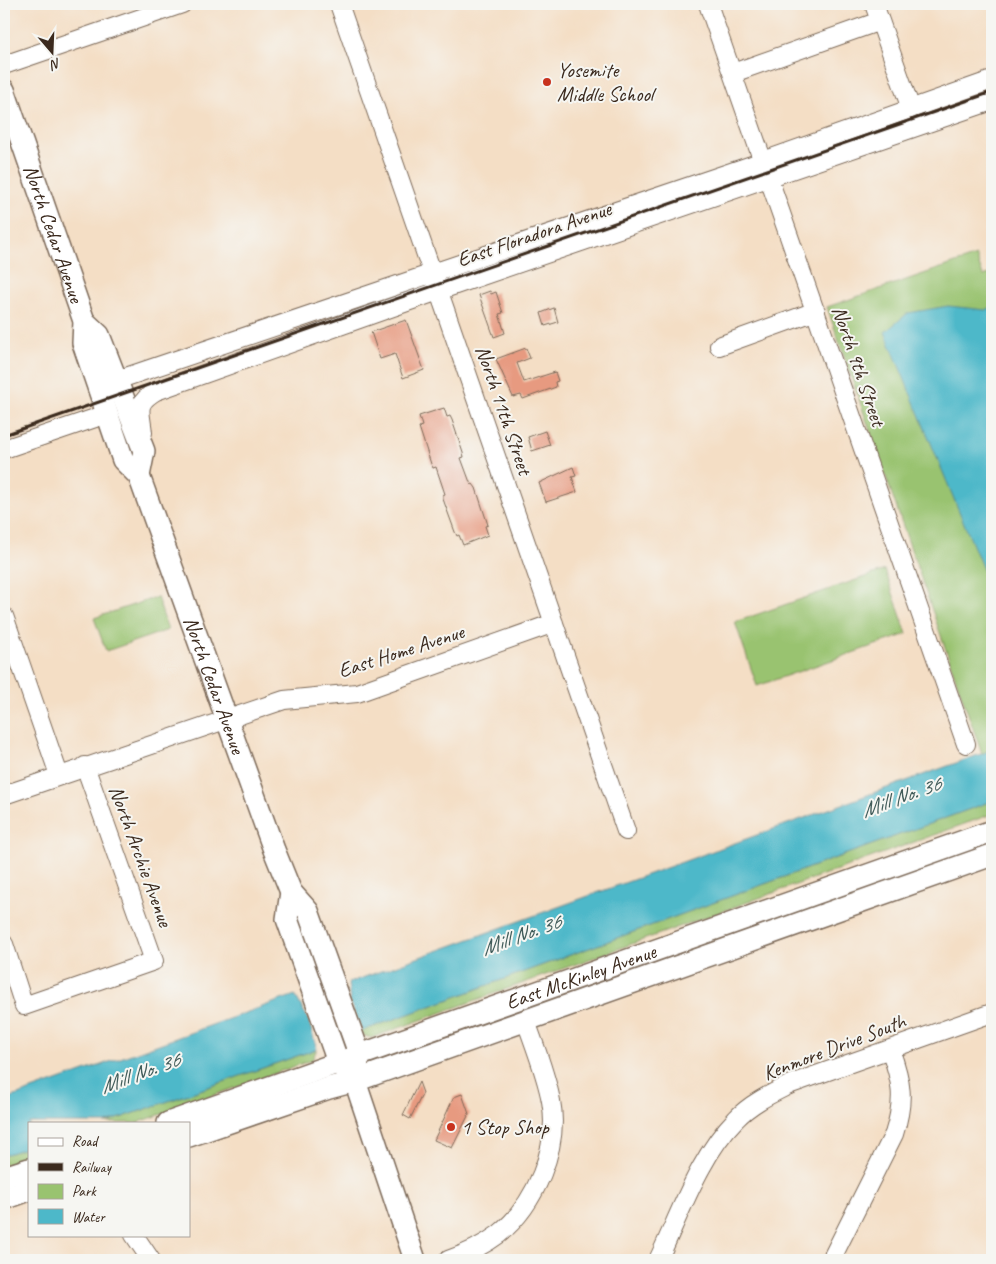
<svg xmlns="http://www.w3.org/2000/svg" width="996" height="1264" font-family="Caveat,sans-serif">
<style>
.green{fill:#99c36f;stroke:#6a7646}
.water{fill:#4db8c9;stroke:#447174}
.building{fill:#e79a80}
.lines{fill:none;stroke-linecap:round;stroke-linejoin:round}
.minor-casing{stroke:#7c6958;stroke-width:20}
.major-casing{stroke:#7c6958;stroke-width:24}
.minor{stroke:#fff;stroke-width:18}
.major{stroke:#fff;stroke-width:21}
.rail{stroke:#3b2a1e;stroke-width:3}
.poi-dot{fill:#c8321e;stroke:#f6f6f2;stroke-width:2}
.labels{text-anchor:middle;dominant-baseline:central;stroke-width:4;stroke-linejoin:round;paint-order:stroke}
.poi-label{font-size:21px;fill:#3b2a1e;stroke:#f6f6f2;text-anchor:start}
.street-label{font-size:21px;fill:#3b2a1e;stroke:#f6f6f2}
.water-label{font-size:22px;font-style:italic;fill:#415c5a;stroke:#f6f6f2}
</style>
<rect width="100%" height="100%" fill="#f6f6f2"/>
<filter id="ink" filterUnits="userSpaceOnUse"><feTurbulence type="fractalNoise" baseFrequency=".02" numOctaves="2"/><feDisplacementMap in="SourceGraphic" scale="10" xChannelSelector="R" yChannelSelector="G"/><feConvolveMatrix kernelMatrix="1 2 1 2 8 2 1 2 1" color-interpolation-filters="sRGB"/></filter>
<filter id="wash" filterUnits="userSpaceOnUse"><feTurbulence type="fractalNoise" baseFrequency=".0096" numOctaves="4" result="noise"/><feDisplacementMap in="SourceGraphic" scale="20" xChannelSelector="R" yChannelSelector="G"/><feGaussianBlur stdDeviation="1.12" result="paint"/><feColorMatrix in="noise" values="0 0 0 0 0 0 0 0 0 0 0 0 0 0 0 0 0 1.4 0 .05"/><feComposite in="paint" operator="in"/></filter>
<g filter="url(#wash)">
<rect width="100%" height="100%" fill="#f4dec5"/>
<!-- green -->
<path class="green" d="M 976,256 L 983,276 L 992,273 L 992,750 L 982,754 L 827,307 Z
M 885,570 L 907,634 L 757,686 L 735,622 Z
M 157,597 L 168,630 L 106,651 L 94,618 Z
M 992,801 L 992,814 L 371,1038 L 362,1035 L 362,1031 Z
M 317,1049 L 312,1060 L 137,1123 L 106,1123 Z
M 29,1147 L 29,1157 L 4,1165 L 4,1155 Z"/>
<!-- water -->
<path class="water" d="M 948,306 L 986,310 L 992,307 L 992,591 L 885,332 L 908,313 Z
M 992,750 L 992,801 L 362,1031 L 350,1003 L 348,983 Z
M 295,995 L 308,1019 L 317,1049 L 106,1123 L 29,1123 L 29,1147 L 4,1155 L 4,1100 Z"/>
<g id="blocks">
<!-- building -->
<path class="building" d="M 490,291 L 491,294 L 496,292 L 503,313 L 499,314 L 505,333 L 494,337 L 479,295 Z
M 554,308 L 558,322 L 545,326 L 541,313 Z
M 406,320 L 424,370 L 403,378 L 395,354 L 380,359 L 371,332 Z
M 526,348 L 530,358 L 517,363 L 524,382 L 555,372 L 558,381 L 555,382 L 556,387 L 523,399 L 521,395 L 513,397 L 496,359 Z
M 444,408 L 447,417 L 450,416 L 452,420 L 463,453 L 464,457 L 461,458 L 471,485 L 473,484 L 476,488 L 488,525 L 485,526 L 488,535 L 463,545 L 459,535 L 457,536 L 455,532 L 443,499 L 443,495 L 445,494 L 436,467 L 433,468 L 431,464 L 419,427 L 422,426 L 419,416 Z
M 545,431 L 550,445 L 532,451 L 528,437 Z
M 573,467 L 576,476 L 572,477 L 577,492 L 546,502 L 539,483 Z
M 419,1082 L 423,1093 L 410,1119 L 403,1115 Z
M 462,1094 L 469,1114 L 452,1148 L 434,1140 L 454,1097 Z"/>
</g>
</g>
<g filter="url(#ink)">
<use href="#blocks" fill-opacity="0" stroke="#7c6958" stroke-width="1"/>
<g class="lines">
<defs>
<path id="minor" d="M 339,4 L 626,831
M 708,4 L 966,744
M 874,4 L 911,109
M 4,65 L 182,4
M 733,73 L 880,21
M 719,346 L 816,311
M 117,380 L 749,166 L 992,80
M 143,433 C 141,411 134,404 156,391 L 438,291 L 992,101
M 4,449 L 107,414
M 4,616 L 59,775
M 4,795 L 284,700 L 357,693 L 554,623
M 4,944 L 24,1006 L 154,961 L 85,766
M 134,1235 L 151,1260
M 448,1260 C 466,1254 483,1246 499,1234 C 535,1205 560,1147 551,1101 C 546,1074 535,1047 526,1021
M 658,1260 C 680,1214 700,1155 736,1119 C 751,1103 771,1094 791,1084 L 992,1013
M 831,1260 L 894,1134 C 905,1100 902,1082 890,1049"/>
<g id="major">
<path id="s1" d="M 4,90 L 84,321 L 83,343 L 123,460 L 139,476 L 274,850 L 291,892 L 308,911 L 355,1042 L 359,1054 L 355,1081"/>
<path d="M 84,321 L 99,335 L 144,451 L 139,476"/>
<path d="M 291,892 L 287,919 L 338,1062 L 355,1081 L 415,1260"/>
<path id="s2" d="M 168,1123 L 992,831"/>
<path d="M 189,1136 L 329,1088 L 355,1081 L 992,855"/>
<path d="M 4,1177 L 29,1169"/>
<path d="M 4,1199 L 29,1190"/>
</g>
</defs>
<!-- minor casing -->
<use href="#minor" class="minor-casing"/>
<!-- major casing -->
<use href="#major" class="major-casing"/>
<!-- minor -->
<use href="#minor" class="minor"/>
<!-- major -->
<use href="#major" class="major"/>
<!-- rail -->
<path class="rail" d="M 4,435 L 992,92"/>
</g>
</g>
<!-- markers -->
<g class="poi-dot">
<circle cx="547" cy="82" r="5"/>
<circle cx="451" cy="1127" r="5"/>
</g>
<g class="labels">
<!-- poi labels -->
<g class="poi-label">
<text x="557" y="70">Yosemite<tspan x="557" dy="24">Middle School</tspan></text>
<text x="461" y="1127">1 Stop Shop</text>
</g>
<!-- street labels -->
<g class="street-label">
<text stroke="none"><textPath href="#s1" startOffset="152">North Cedar Avenue</textPath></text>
<text transform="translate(534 234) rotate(-19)">East Floradora Avenue</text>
<text transform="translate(859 366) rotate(71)">North 9th Street</text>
<text transform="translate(504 410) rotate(71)">North 11th Street</text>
<text transform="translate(401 651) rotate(-18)">East Home Avenue</text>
<text stroke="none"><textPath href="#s1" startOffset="635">North Cedar Avenue</textPath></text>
<text transform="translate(141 856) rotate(70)">North Archie Avenue</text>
<text stroke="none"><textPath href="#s2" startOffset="438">East McKinley Avenue</textPath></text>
<text transform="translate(834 1047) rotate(-21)">Kenmore Drive South</text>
</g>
<!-- water labels -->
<g class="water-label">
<text transform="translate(901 797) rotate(-20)">Mill No. 36</text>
<text transform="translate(521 935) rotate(-20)">Mill No. 36</text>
<text transform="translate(140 1073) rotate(-20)">Mill No. 36</text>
</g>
</g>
<!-- margin -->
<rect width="996" height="1264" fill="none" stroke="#f6f6f2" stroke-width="20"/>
<!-- legend -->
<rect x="28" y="1122" width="162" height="115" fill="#f6f6f2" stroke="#aba49d"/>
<rect x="38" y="1138" width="25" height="8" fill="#ffffff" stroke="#aba49d"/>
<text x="72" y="1146" font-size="15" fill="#3b2a1e">Road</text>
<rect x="38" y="1163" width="25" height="8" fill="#3b2a1e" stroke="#aba49d"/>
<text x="72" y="1172" font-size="15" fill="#3b2a1e">Railway</text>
<rect x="38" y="1184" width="25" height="15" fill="#99c36f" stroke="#aba49d"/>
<text x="72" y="1196" font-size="15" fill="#3b2a1e">Park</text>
<rect x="38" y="1209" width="25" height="15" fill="#4db8c9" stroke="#aba49d"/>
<text x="72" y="1222" font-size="15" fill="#3b2a1e">Water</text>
<!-- north arrow -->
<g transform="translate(52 52) rotate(161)" stroke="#f6f6f2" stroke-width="4" paint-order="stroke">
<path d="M0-4L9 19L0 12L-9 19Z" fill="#3b2a1e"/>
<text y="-8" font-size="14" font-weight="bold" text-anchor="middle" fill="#3b2a1e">N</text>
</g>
</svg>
